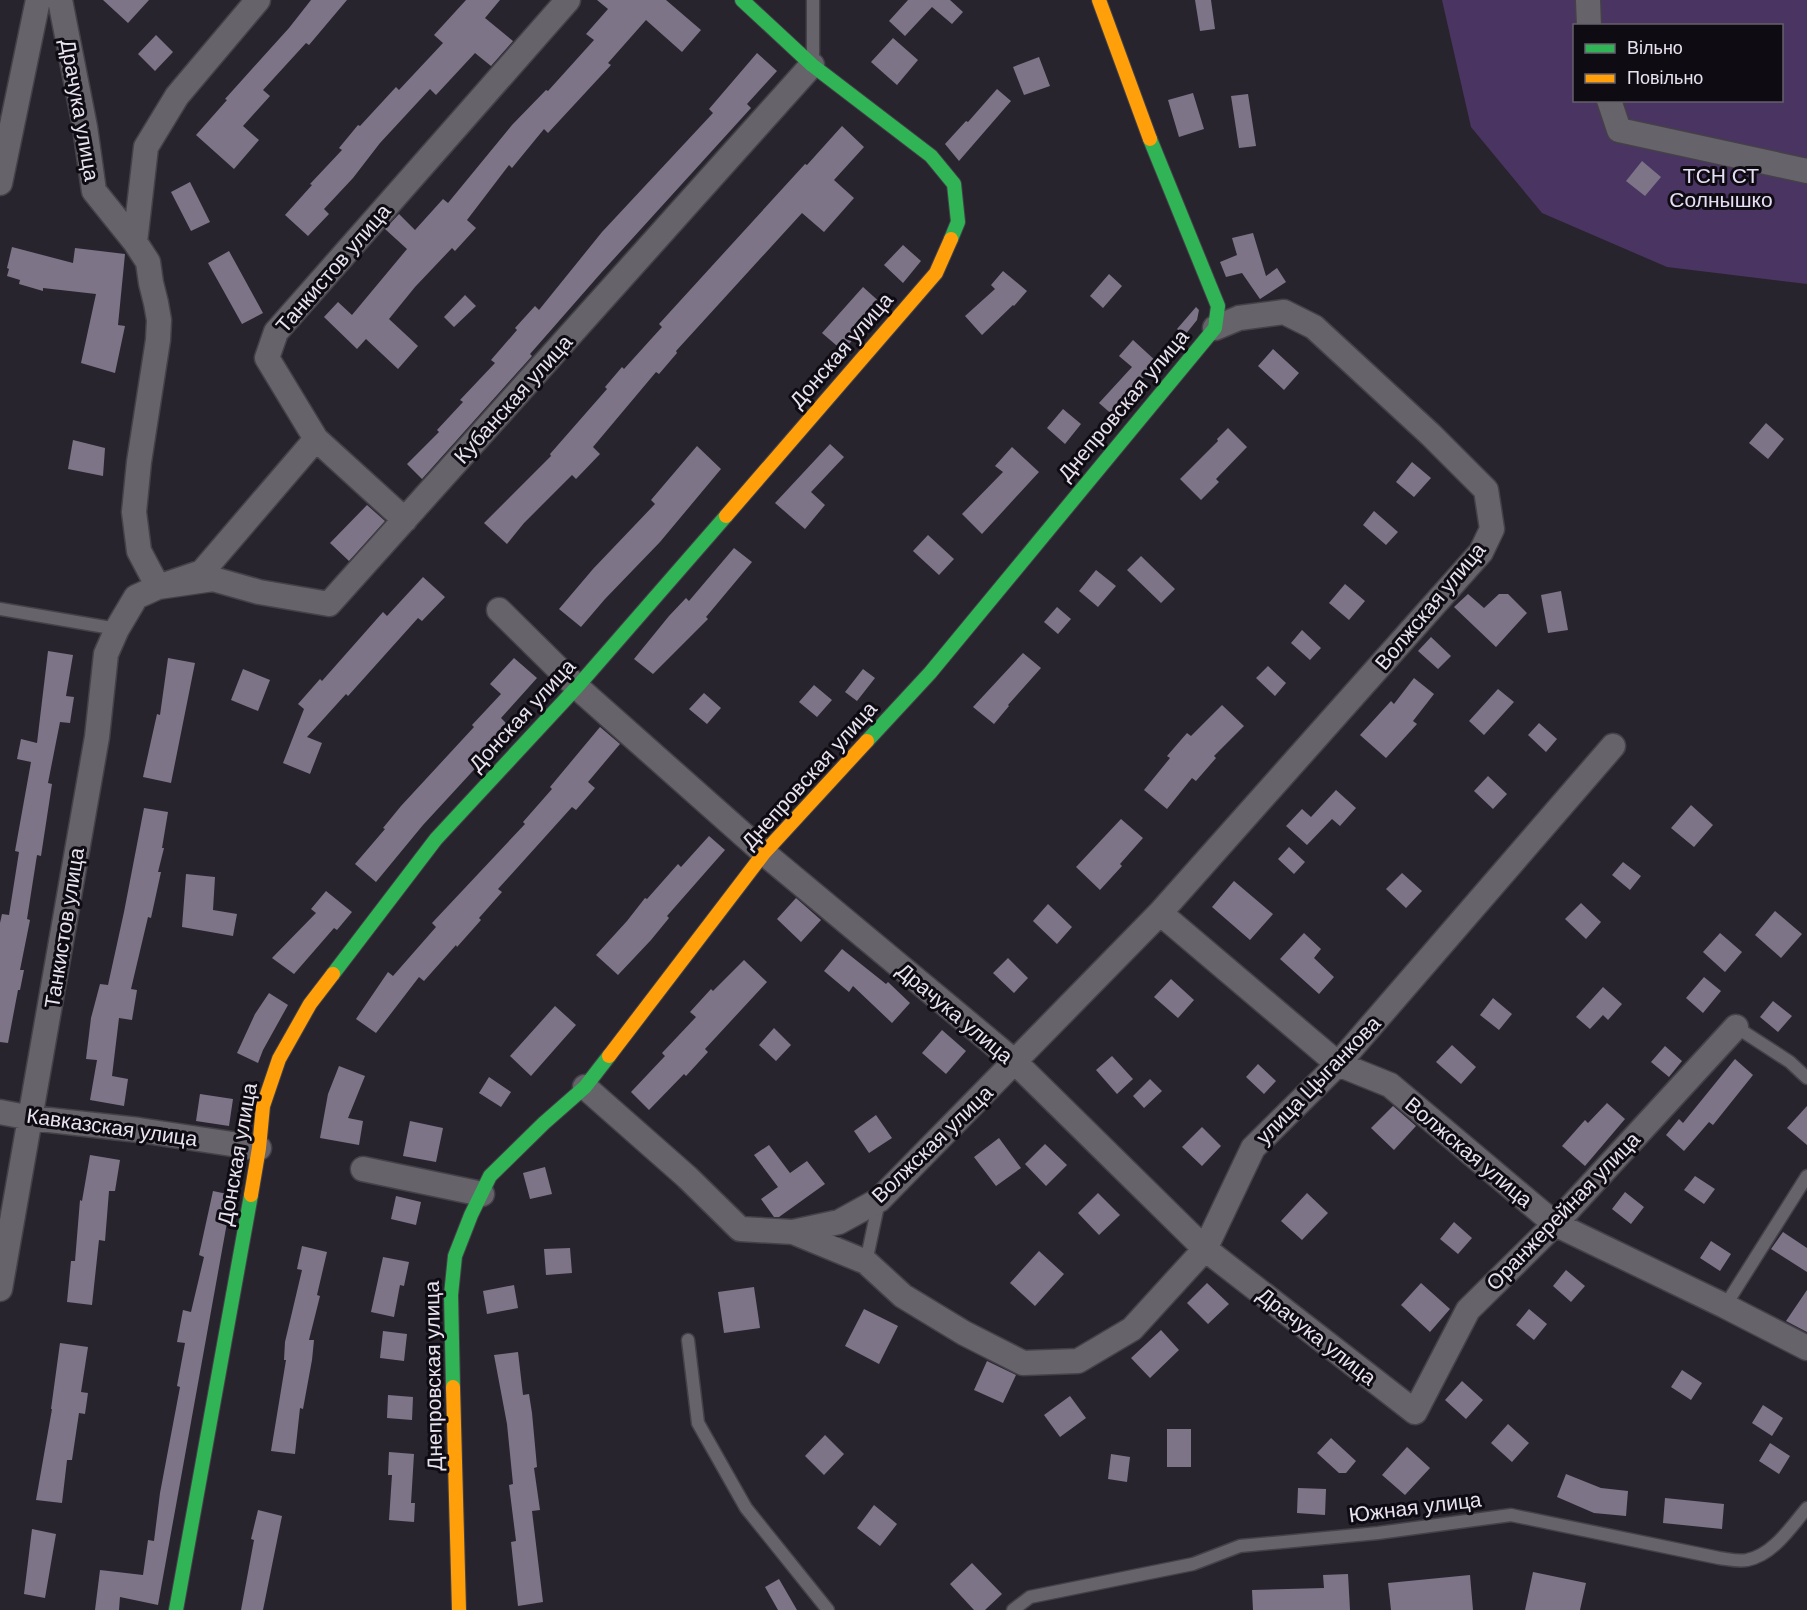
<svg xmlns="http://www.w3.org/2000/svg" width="1807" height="1610" font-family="Helvetica,sans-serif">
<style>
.green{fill:#4a3462;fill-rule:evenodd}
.building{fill:#7d7488}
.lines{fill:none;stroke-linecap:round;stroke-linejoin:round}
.lane-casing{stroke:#444149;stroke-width:15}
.street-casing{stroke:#444149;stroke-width:27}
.fast-casing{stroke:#444149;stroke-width:16}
.slow-casing{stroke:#444149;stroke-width:16}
.lane{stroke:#66636a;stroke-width:12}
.street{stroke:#66636a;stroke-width:24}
.fast{stroke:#30b455;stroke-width:14}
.slow{stroke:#ff9f0a;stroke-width:14}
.labels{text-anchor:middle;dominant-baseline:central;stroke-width:6;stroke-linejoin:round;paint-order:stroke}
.street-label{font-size:21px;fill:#e8e3ef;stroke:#0e0b13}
.park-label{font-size:21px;fill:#e7def4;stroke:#0e0b13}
</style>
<rect width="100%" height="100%" fill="#28242d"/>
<!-- green -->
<path class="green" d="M 1442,0 L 1807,0 L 1807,284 L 1667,267 L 1542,213 L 1471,127 ZM 1574,26 L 1782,26 L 1782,100 L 1574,100 Z"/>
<!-- building -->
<path class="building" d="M 103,0 L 149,0 L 128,23 Z
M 311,0 L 347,0 L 309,45 L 306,43 L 263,90 L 270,96 L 243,126 L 259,140 L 234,169 L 196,135 L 227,100 L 225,99 L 289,28 Z
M 466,0 L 500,0 L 485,18 L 513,41 L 491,66 L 475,53 L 436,95 L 430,89 L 380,143 L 353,178 L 324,209 L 329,214 L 308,236 L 285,215 L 312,185 L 310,184 L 342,150 L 339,148 L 358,125 L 360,126 L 396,87 L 399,90 L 443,43 L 434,35 Z
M 597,0 L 666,0 L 701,30 L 682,52 L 646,20 L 608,63 L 611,65 L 548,133 L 544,129 L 512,168 L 509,165 L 467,220 L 476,228 L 455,251 L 452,248 L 415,287 L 389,319 L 418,346 L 398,369 L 366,339 L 357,349 L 324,317 L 338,302 L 352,315 L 407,249 L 385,229 L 399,214 L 415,230 L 443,199 L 448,203 L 512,125 L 546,90 L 548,91 L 594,40 L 586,34 L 608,9 Z
M 908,0 L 950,0 L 963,12 L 952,24 L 932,7 L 905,36 L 889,21 Z
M 1195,0 L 1211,0 L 1215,29 L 1200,31 Z
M 156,35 L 173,52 L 155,71 L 138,54 Z
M 893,38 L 918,60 L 897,85 L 871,62 Z
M 757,53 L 777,71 L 747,104 L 751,108 L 601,273 L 530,354 L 532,356 L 422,479 L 407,464 L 439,432 L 437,430 L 463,402 L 460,400 L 495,363 L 491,360 L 517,330 L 515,328 L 535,306 L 539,310 L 602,232 L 713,113 L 709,109 Z
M 1039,57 L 1050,86 L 1024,95 L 1013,67 Z
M 997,89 L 1011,101 L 959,161 L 945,144 L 966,121 L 968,122 Z
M 1193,93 L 1204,129 L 1179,137 L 1168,100 Z
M 1248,94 L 1256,146 L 1239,148 L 1231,96 Z
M 842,126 L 864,147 L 834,180 L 854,198 L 824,232 L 802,213 L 676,351 L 677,353 L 659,374 L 656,372 L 593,447 L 600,454 L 576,479 L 572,475 L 524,523 L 507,544 L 484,523 L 551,456 L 550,454 L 607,389 L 605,387 L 622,367 L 624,369 L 662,327 L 659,324 L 805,164 L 807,165 Z
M 1642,161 L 1661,177 L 1645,196 L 1626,181 Z
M 190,182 L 210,222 L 191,231 L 171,192 Z
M 1253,233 L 1266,276 L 1277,268 L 1286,282 L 1260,299 L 1242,273 L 1226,277 L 1220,262 L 1237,255 L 1232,238 Z
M 903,245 L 921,261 L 903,283 L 884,265 Z
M 12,247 L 73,263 L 75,248 L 125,254 L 118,325 L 125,326 L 115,373 L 81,363 L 96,294 L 43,288 L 43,291 L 19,284 L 20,280 L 7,276 L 9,269 L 7,268 Z
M 229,251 L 263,313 L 242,324 L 208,263 Z
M 1003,271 L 1027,291 L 1014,306 L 1013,305 L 982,335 L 965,316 L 995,289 L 991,285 Z
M 1109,274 L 1122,286 L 1103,308 L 1090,296 Z
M 863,287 L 883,305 L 843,351 L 822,333 Z
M 465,295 L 476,306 L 454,327 L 444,317 Z
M 1196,307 L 1199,310 L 1197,320 L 1185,335 L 1177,329 Z
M 1133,340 L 1157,362 L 1135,387 L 1139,391 L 1115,417 L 1099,403 L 1132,367 L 1119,356 Z
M 1273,349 L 1299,373 L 1284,390 L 1258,366 Z
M 1063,409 L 1081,424 L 1065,444 L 1047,428 Z
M 1766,423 L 1784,439 L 1768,459 L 1749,443 Z
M 1228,428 L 1247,447 L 1216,479 L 1219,482 L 1201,500 L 1180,479 L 1218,441 L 1217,439 Z
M 73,440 L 105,448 L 103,476 L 68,469 Z
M 830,444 L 844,457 L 811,492 L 825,505 L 805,529 L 775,503 Z
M 697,446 L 721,469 L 660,542 L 605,599 L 581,627 L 559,609 L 593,569 L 655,504 L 651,500 Z
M 1012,447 L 1039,472 L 982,534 L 962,514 L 1003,472 L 995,466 Z
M 1412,462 L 1431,478 L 1414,497 L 1396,482 Z
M 367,505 L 385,521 L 349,561 L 330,543 Z
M 1374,511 L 1398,532 L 1386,545 L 1363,525 Z
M 928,535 L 954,559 L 939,575 L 913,551 Z
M 734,548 L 752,562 L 706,617 L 708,619 L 653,674 L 634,659 L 669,616 L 686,598 L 689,601 Z
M 1141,556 L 1175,589 L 1161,603 L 1127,570 Z
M 1096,570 L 1116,586 L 1098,607 L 1079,591 Z
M 423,577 L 445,597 L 422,621 L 418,618 L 348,696 L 346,694 L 307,737 L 322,743 L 310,774 L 283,763 L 304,709 L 298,704 L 320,679 L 322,681 L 383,612 L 387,616 Z
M 1345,584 L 1365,601 L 1349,620 L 1329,603 Z
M 1561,591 L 1568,630 L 1548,633 L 1541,595 Z
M 1468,594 L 1484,608 L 1499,594 L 1508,594 L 1527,613 L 1496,647 L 1454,607 Z
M 1057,607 L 1071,619 L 1058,634 L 1044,622 Z
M 1302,630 L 1321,648 L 1310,660 L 1291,643 Z
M 1431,637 L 1451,656 L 1438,669 L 1418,651 Z
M 48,651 L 73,655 L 66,696 L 74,697 L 70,723 L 60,722 L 48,783 L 52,784 L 41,856 L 37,855 L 27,919 L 30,920 L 20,970 L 24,970 L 20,990 L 18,990 L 8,1043 L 0,1042 L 0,923 L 2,914 L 9,915 L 19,852 L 15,851 L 31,762 L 17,759 L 21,739 L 37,743 Z
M 1023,653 L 1041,668 L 1008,705 L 1009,706 L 994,724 L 973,707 Z
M 168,658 L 195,663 L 171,783 L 143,777 L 157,714 L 160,715 Z
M 514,658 L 537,678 L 501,718 L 510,727 L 480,759 L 482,761 L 423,825 L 376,882 L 355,864 L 385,829 L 383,828 L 401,806 L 474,727 L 472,725 L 501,694 L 490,684 Z
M 1268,666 L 1286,683 L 1275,696 L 1256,678 Z
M 243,669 L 270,680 L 258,711 L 231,700 Z
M 863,669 L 875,678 L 857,701 L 845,692 Z
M 1414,678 L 1434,694 L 1413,721 L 1417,724 L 1386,758 L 1360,735 L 1391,701 L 1394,704 Z
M 814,685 L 832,700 L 817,717 L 799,702 Z
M 1498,689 L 1514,702 L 1484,735 L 1469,721 Z
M 704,693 L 721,708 L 707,724 L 689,709 Z
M 1222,705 L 1244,726 L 1214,756 L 1216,758 L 1196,781 L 1192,778 L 1167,809 L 1144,790 L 1170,758 L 1167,756 L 1187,733 L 1191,736 Z
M 1539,723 L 1557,739 L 1546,752 L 1528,735 Z
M 600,727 L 620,744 L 588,782 L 595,788 L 576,810 L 572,807 L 498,889 L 502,892 L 479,918 L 481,920 L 457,947 L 456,945 L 424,981 L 419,977 L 376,1033 L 356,1019 L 388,972 L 393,976 L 436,927 L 432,923 L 525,824 L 523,822 L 552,789 L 550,787 Z
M 1488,776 L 1507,794 L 1493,809 L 1474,791 Z
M 1336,790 L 1356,808 L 1340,826 L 1332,819 L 1307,845 L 1286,826 L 1302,809 L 1311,817 Z
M 1691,805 L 1713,825 L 1694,847 L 1671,828 Z
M 144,808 L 168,812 L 162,848 L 164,848 L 158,872 L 161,872 L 151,918 L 148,917 L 131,989 L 137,990 L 132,1020 L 119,1018 L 112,1076 L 128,1079 L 124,1106 L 90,1100 L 97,1060 L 86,1059 L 91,1018 L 100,984 L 108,985 L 124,912 Z
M 1121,819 L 1143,838 L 1120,864 L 1122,866 L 1100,890 L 1076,867 Z
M 709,836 L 725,850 L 667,916 L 669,918 L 651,940 L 618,975 L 596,955 L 627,921 L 645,898 L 647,899 L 678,864 L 681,867 Z
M 1289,847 L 1305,862 L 1294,874 L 1278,859 Z
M 1623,862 L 1641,876 L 1630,890 L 1612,875 Z
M 1402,873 L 1422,891 L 1406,908 L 1386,889 Z
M 186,874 L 215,877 L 213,910 L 237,914 L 233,936 L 182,927 Z
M 1234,881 L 1273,914 L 1250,940 L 1212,907 Z
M 326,891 L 352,912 L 337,930 L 334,928 L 294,974 L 272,958 L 316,913 L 311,909 Z
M 796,898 L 821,920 L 801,942 L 777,919 Z
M 1581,903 L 1601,922 L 1586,939 L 1565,919 Z
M 1048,904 L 1072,927 L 1057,944 L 1033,921 Z
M 1775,911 L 1802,934 L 1781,958 L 1755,935 Z
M 1304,933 L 1321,949 L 1314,958 L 1334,977 L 1319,994 L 1280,959 Z
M 1720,933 L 1742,952 L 1725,972 L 1703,952 Z
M 842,949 L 886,984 L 888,982 L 910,1003 L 892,1023 L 853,986 L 849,992 L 824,971 Z
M 1008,958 L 1028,978 L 1014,993 L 993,973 Z
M 744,960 L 767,982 L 705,1049 L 708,1052 L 686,1076 L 684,1074 L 649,1110 L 631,1092 L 665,1056 L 662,1053 L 696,1017 L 690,1012 L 711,989 L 713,991 Z
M 1704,977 L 1721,991 L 1703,1013 L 1686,998 Z
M 1171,979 L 1194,1000 L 1178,1018 L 1154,997 Z
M 1603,987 L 1622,1004 L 1608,1020 L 1603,1015 L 1590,1029 L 1576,1017 Z
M 269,993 L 288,1005 L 263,1050 L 258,1063 L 237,1053 L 255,1014 Z
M 1493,998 L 1512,1014 L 1499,1030 L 1480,1015 Z
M 1773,1001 L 1792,1016 L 1778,1032 L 1760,1017 Z
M 555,1006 L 576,1025 L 531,1076 L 510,1056 Z
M 774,1028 L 791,1045 L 776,1061 L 759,1045 Z
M 942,1030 L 966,1051 L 946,1074 L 922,1053 Z
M 1452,1045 L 1476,1067 L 1461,1084 L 1436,1062 Z
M 1665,1046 L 1682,1061 L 1669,1077 L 1651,1062 Z
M 1112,1056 L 1133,1079 L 1117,1094 L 1096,1070 Z
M 1735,1059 L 1753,1075 L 1713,1125 L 1709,1122 L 1684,1151 L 1666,1135 L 1679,1119 L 1683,1123 Z
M 1258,1064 L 1276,1081 L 1264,1094 L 1246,1077 Z
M 339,1066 L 365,1076 L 348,1118 L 363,1121 L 359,1145 L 320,1138 L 328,1094 Z
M 489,1077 L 511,1092 L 501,1107 L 479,1093 Z
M 1150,1079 L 1162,1091 L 1144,1108 L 1133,1096 Z
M 200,1094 L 233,1099 L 229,1126 L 196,1121 Z
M 1607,1103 L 1625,1119 L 1585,1166 L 1562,1146 L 1585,1120 L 1588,1123 Z
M 1393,1106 L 1416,1126 L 1394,1150 L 1371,1128 Z
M 1807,1106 L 1807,1145 L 1787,1128 Z
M 876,1115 L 892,1138 L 869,1153 L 854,1131 Z
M 410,1121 L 443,1128 L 436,1162 L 403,1156 Z
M 1202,1127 L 1221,1146 L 1202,1166 L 1182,1147 Z
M 999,1138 L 1021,1168 L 996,1186 L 974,1157 Z
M 1045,1144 L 1067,1165 L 1046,1186 L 1025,1164 Z
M 769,1145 L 790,1173 L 807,1161 L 825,1184 L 779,1217 L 774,1217 L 761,1199 L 778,1187 L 754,1155 Z
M 90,1155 L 120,1160 L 115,1191 L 109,1191 L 105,1241 L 99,1240 L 92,1305 L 67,1302 L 71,1261 L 75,1261 L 80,1200 L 82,1201 Z
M 545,1167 L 552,1194 L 530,1199 L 523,1173 Z
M 1695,1176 L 1715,1189 L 1704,1204 L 1684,1190 Z
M 213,1191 L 232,1195 L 158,1605 L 120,1597 L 119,1610 L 95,1610 L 100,1570 L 143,1575 L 148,1540 L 154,1541 L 160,1493 L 180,1387 L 177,1386 L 185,1343 L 177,1342 L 183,1310 L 191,1312 L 204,1257 L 199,1255 Z
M 1625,1192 L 1644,1207 L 1631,1224 L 1612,1209 Z
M 1098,1193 L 1120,1215 L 1099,1235 L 1078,1213 Z
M 1307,1193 L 1328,1213 L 1302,1240 L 1281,1221 Z
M 396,1196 L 421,1202 L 416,1225 L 391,1219 Z
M 1454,1222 L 1472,1238 L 1458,1254 L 1440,1239 Z
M 1783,1232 L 1807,1248 L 1807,1272 L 1771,1249 Z
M 1711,1241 L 1731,1254 L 1720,1271 L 1700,1258 Z
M 302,1246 L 327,1252 L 317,1295 L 320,1296 L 309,1340 L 314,1340 L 312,1360 L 303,1409 L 300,1408 L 295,1454 L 271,1451 L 286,1360 L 284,1360 L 285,1342 L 302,1270 L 297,1269 Z
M 570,1248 L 572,1273 L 546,1275 L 544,1249 Z
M 1039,1251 L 1064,1274 L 1035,1306 L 1010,1283 Z
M 383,1257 L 409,1262 L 404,1286 L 400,1285 L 394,1317 L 371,1312 Z
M 1566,1270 L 1585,1286 L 1571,1302 L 1553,1286 Z
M 1207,1283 L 1229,1304 L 1208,1324 L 1187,1303 Z
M 1421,1283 L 1450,1309 L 1430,1332 L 1401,1305 Z
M 514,1285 L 518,1308 L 487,1314 L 483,1291 Z
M 754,1287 L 760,1328 L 724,1333 L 718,1292 Z
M 1807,1290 L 1807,1332 L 1786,1321 Z
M 864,1309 L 898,1326 L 879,1364 L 845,1346 Z
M 1529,1309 L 1547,1324 L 1534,1340 L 1516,1325 Z
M 1161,1330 L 1179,1350 L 1150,1378 L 1131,1358 Z
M 383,1331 L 407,1334 L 404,1361 L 380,1358 Z
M 60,1343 L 88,1347 L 81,1392 L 88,1393 L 85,1414 L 79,1413 L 72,1460 L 67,1460 L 62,1503 L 36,1500 L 52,1409 L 51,1409 Z
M 518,1352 L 523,1395 L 529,1394 L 532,1413 L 537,1467 L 534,1468 L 540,1510 L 532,1511 L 543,1602 L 518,1606 L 511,1542 L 516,1541 L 509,1485 L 513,1484 L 507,1424 L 494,1355 Z
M 987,1361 L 1016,1375 L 1003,1403 L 974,1390 Z
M 1682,1370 L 1702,1383 L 1691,1400 L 1671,1387 Z
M 1462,1381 L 1483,1400 L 1466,1419 L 1445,1400 Z
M 388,1395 L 413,1397 L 412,1420 L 387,1418 Z
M 1070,1396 L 1086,1418 L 1060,1437 L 1044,1415 Z
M 1763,1405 L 1783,1418 L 1772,1436 L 1752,1423 Z
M 1508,1424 L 1529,1443 L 1512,1462 L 1491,1443 Z
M 1167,1429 L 1191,1429 L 1191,1467 L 1167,1467 Z
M 825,1435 L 844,1454 L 824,1475 L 805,1456 Z
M 1331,1438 L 1356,1461 L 1346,1473 L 1339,1473 L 1317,1453 Z
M 1770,1443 L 1790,1456 L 1779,1474 L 1759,1461 Z
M 1407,1447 L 1430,1468 L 1405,1495 L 1382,1475 Z
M 389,1452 L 414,1454 L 411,1503 L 415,1503 L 414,1522 L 389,1520 L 392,1475 L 388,1475 Z
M 1111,1454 L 1130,1457 L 1127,1482 L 1108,1479 Z
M 1566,1474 L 1601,1488 L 1628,1491 L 1626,1516 L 1594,1513 L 1557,1497 Z
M 1298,1488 L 1326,1489 L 1325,1515 L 1297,1513 Z
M 1665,1498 L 1724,1504 L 1722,1529 L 1663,1523 Z
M 874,1505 L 897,1524 L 880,1546 L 857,1528 Z
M 258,1510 L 282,1516 L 263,1610 L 241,1610 L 254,1540 L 251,1539 Z
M 32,1529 L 56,1534 L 45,1598 L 24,1594 Z
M 972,1563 L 1002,1594 L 985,1610 L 974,1610 L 950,1584 Z
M 1533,1572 L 1586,1583 L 1580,1610 L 1525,1610 Z
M 1348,1574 L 1350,1610 L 1253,1610 L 1252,1590 L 1324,1588 L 1323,1575 Z
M 1470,1575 L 1473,1610 L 1391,1610 L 1388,1583 Z
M 779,1579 L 797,1610 L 778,1610 L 765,1587 Z"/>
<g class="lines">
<defs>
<path id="lane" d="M 813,57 L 813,0
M 0,609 L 117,629
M 1736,1027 L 1790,1062 L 1807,1078
M 866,1262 L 879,1201
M 1725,1306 L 1807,1176
M 688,1340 L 698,1423 L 746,1508 L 828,1610
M 1013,1610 L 1030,1597 L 1193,1564 L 1240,1546 L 1378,1533 L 1511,1515 L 1719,1558 C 1728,1559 1738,1562 1747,1560 C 1773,1555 1791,1527 1807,1508"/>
<path id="street" d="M 60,0 L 85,127 L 94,191 L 135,242 L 148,262 L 151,283 L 156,303 L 159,320 L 158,340 L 139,462 L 134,512 L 139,551 L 158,587 L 213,579 L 259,592 L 329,604 L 812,65
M 1588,0 L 1589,26
M 1609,100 L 1619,130 L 1807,171
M 0,183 L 38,0
M 135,242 L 146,147 L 177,96 L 258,0
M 316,439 L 405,520
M 499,610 L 577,687 L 764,853 L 1015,1062 L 1205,1249 L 1415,1412 L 1468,1310 L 1555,1224 L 1736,1027
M 1160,913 L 1338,1064 L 1390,1085 L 1555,1224 L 1725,1306 L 1807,1348
M 585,1087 L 687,1177 L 740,1229 L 793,1232 L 839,1222 L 879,1200 L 1160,913 L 1481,552 L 1492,529 L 1486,490 L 1431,435 L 1314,327 L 1284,312 L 1239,318 L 1215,328
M 0,1112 L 31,1118 L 139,1130 L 259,1148
M 363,1169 L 482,1194
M 793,1232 L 866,1262 L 903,1296 L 964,1333 L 1023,1363 L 1078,1361 L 1132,1329 L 1205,1249 L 1253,1148 L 1338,1064 L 1613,746
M 0,1289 L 97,737 L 106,654 L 117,629 L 136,597 L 158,587 L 202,572 L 316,439 L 267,358 L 276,332 L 568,0"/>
<path id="fast" d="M 742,0 L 812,65 L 931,156 L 954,184 L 958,222 L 951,239
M 867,741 L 930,673 L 1215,328 L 1218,306 L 1150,139
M 333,974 L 436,839 L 577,687 L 726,516
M 453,1387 L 451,1295 L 455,1256 L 471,1215 L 490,1176 L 544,1123 L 585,1087 L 609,1056
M 176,1610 L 251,1195"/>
<path id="slow" d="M 1099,0 L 1150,139
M 726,516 L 936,273 L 951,239
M 609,1056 L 764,853 L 867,741
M 251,1195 L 259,1148 L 263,1106 L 279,1059 L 310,1004 L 333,974
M 453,1387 L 459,1610"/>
</defs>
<!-- lane casing -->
<use href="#lane" class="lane-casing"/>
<!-- street casing -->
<use href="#street" class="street-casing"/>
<!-- fast casing -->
<use href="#fast" class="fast-casing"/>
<!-- slow casing -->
<use href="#slow" class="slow-casing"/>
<!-- lane -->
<use href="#lane" class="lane"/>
<!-- street -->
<use href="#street" class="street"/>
<!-- fast -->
<use href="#fast" class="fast"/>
<!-- slow -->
<use href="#slow" class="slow"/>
</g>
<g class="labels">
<!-- street labels -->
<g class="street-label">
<text transform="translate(80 110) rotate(80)">Драчука улица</text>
<text transform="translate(333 268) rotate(-49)">Танкистов улица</text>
<text transform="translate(841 350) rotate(-49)">Донская улица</text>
<text transform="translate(513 399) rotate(-48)">Кубанская улица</text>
<text transform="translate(1123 405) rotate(-50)">Днепровская улица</text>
<text transform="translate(1430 606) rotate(-50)">Волжская улица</text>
<text transform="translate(522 715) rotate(-47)">Донская улица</text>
<text transform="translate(809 775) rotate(-48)">Днепровская улица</text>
<text transform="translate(64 928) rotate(-81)">Танкистов улица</text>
<text transform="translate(955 1013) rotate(40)">Драчука улица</text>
<text transform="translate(1318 1080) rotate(-46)">улица Цыганкова</text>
<text transform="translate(112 1127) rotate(8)">Кавказская улица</text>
<text transform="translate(932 1144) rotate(-44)">Волжская улица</text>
<text transform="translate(1469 1152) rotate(40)">Волжская улица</text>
<text transform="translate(237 1154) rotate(-80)">Донская улица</text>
<text transform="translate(1563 1211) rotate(-46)">Оранжерейная улица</text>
<text transform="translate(1317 1336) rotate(38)">Драчука улица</text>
<text transform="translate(433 1376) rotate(-91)">Днепровская улица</text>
<text transform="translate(1415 1507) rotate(-7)">Южная улица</text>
</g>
<!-- park labels -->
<g class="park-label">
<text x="1721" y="175">ТСН СТ<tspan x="1721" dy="24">Солнышко</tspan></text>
</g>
</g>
<!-- legend -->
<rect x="1573" y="24" width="210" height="78" fill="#0e0b13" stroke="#65616b" stroke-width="1.5"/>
<rect x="1585" y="44" width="30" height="9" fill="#30b455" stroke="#65616b" stroke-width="1.5"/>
<text x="1627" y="54" font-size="18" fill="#e8e3ef">Вільно</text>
<rect x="1585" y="74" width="30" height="9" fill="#ff9f0a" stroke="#65616b" stroke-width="1.5"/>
<text x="1627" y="84" font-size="18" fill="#e8e3ef">Повільно</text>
</svg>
